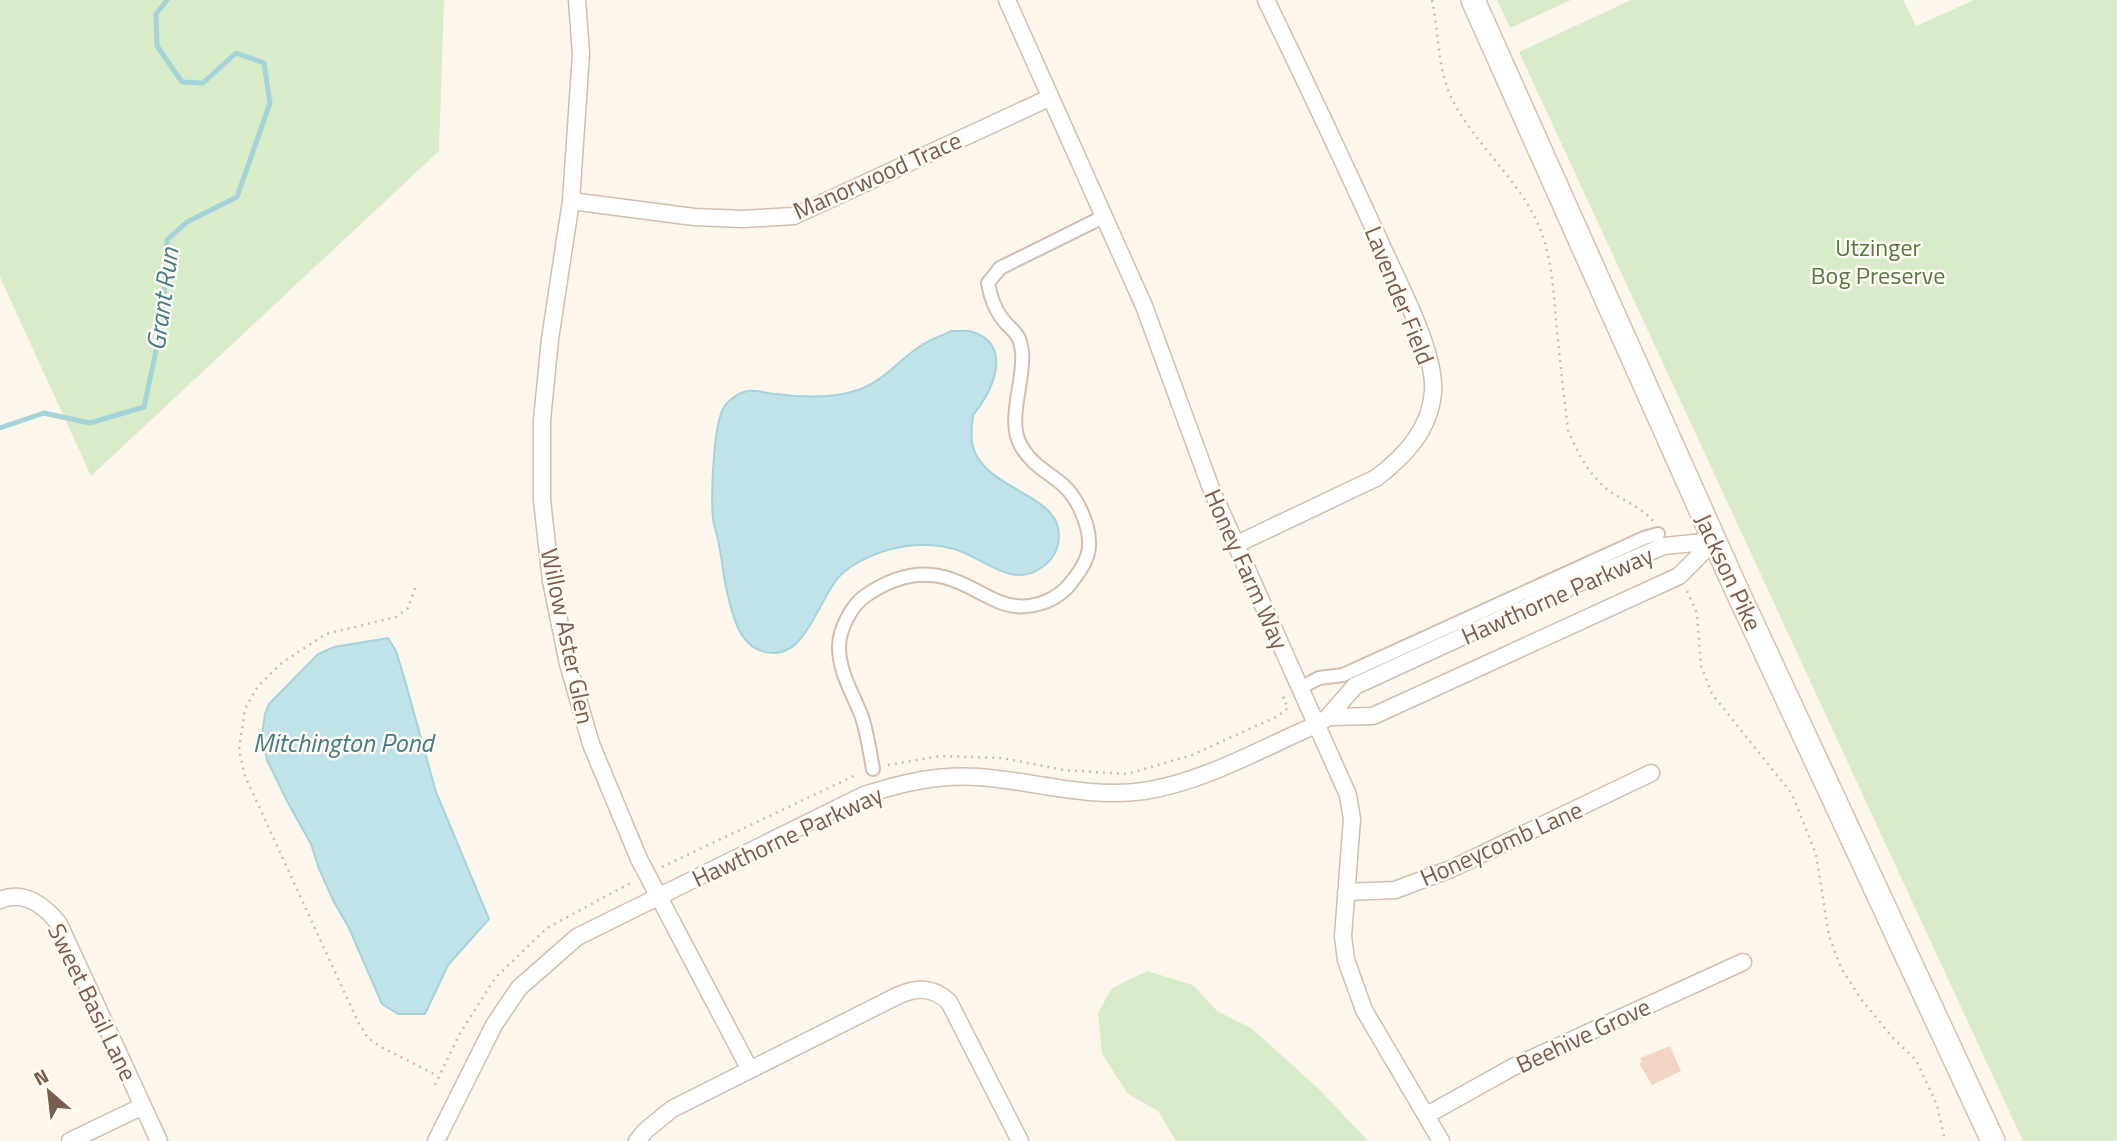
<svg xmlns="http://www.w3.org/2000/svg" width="2117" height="1141" font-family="'Titillium Web',sans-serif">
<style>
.green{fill:#d8ecc9}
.water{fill:#bfe3e8;stroke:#a5d3da;stroke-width:2}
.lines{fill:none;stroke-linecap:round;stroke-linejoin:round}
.stream{stroke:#a5d3da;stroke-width:5}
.building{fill:#f3d5c3}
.pedestrian-casing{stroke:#d1beb0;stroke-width:16}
.minor-casing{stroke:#d1beb0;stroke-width:19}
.secondary-casing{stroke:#d6c0b0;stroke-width:26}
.path{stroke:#d9b8a5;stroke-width:2.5;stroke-dasharray:2 5;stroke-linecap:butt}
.pedestrian{stroke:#fff;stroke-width:12}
.minor{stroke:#fff;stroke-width:16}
.secondary{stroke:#fff;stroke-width:23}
.labels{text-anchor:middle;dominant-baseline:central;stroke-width:5;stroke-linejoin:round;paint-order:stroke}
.street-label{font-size:24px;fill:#7a5c4d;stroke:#fffaf3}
.park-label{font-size:24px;fill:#537a41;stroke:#fffaf3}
.water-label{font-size:26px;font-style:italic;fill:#437c86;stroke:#fffaf3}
</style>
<rect width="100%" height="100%" fill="#fdf6ec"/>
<!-- green -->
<path class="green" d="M 0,0 L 444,0 L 439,151 L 91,476 L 0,277 Z
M 1497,0 L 1571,0 L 1510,28 Z
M 1631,0 L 1903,0 L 1916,26 L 1974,0 L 2117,0 L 2117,1141 L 2023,1141 L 1519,52 Z
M 1147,971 L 1193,985 L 1217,1011 L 1251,1028 L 1319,1089 L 1368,1141 L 1176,1141 L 1158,1111 L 1128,1094 L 1102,1054 L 1098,1013 L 1112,988 Z"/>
<!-- water -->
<path class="water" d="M 951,331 C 958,331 967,330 973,332 C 1014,346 992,393 973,415 C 972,425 970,438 973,447 C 987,495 1073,493 1057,548 C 1055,555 1048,564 1041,568 C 1011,589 983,557 954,549 C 940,545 921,544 907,546 C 885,549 861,558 844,572 C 820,592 809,653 774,653 C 739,653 732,614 726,587 C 723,573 722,559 719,545 C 718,536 714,528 713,519 C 711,497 713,428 723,409 C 727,401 739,392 748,391 C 756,390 766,393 774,394 C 802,397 831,399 858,390 C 886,380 899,359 922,345 C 931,339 942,336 951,331 Z
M 388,638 L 396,651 L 404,677 L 436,792 L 489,919 L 448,965 L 425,1014 L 398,1014 L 382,1004 L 349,928 L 334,902 L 319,869 L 311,844 L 287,801 L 267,760 L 262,735 L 265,714 L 269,704 L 318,654 L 334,647 Z"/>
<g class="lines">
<!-- stream -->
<path class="stream" d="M 0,428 L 44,413 L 90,423 L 144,407 L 163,318 L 167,240 L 187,222 L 237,197 L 270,103 L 264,63 L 236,53 L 203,83 L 182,82 L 157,46 L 156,14 L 167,0"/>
</g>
<!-- building -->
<path class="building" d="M 1670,1046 L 1681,1071 L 1652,1085 L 1639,1063 L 1642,1062 L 1640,1058 Z"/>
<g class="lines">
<defs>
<path id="pedestrian" d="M 1300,688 L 1319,678 L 1343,675 L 1644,538 L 1658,534
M 873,769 C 870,752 867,733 862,717 C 853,694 839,672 839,647 C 839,630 851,606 865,596 C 888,580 916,570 944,577 C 965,582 983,596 1002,603 C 1028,612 1058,602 1073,580 C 1081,570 1090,556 1089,542 C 1089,524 1077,497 1063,485 C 1048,472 1032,465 1021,446 C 1006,420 1025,381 1022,352 C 1019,329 1012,333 1001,317 C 994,307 990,295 988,283 L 1000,268 L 1105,216"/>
<path id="minor" d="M 577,0 L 581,54 L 571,201 L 550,339 L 542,420 L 542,500 L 551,581 L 568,664 L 591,744 L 639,859 L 750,1070
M 1007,0 L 1144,306 L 1212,491 L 1348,795 L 1352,819 L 1343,936 L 1346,960 L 1364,1010 L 1441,1141
M 571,201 L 694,217 L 743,219 L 794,216 L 1049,98
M 1235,545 L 1376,478 C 1404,457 1430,430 1433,392 C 1436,352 1397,280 1380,242 C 1343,161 1305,80 1266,0
M 1328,717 L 1373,716 L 1679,576 L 1714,541
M 1346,892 L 1395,890 L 1451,869 L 1651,773
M 0,900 C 24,890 45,906 59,924 L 159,1141
M 1427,1115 L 1513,1067 L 1743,962
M 70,1141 L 143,1106
M 436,1141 L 494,1025 L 519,988 L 577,937 L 864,795 C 902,783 938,774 979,777 C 1034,781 1088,799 1144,791 C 1204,782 1262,748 1318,724 L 1328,717 L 1355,686 L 1596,575 L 1664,546 L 1714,541
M 637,1141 L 645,1131 L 672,1109 L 899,995 C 917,987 934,987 949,1002 L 1020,1141"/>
<path id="secondary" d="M 1473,0 L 1733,582 L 1993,1141"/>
</defs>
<!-- pedestrian casing -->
<use href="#pedestrian" class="pedestrian-casing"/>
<!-- minor casing -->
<use href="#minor" class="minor-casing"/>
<!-- secondary casing -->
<use href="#secondary" class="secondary-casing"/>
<!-- path -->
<path class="path" d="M 1432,0 C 1439,32 1437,68 1452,99 C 1477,149 1527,185 1544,240 C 1553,269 1554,300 1557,330 C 1560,363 1564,396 1568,430 C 1577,452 1589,475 1608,490 C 1623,501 1642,507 1654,522
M 415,588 L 408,608 L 396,617 L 326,634 L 283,662 L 258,686 L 245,709 L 239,749 L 245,776 L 358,1022 L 368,1038 L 381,1047 L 438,1076
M 1687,591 L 1697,613 L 1701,666 L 1712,694 L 1792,794 L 1816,854 L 1829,936 L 1841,968 L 1861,999 L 1893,1038 L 1916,1060 L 1937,1105 L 1945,1141
M 888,765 L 940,756 L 1002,758 L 1064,770 L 1127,774 L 1192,755 L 1278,716 L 1288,708 L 1283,698 L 1287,696
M 662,867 L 858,774
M 435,1085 L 459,1035 L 495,978 L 547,928 L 634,881"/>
<!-- pedestrian -->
<use href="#pedestrian" class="pedestrian"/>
<!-- minor -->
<use href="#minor" class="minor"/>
<!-- secondary -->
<use href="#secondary" class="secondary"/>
</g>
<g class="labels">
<!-- street labels -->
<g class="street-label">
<text transform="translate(877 175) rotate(-24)">Manorwood Trace</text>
<text transform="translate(1400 295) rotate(68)">Lavender Field</text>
<text transform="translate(1247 569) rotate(66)">Honey Farm Way</text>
<text transform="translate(1729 572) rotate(65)">Jackson Pike</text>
<text transform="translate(1557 595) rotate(-24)">Hawthorne Parkway</text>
<text transform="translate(568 636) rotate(78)">Willow Aster Glen</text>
<text transform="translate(787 836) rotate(-25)">Hawthorne Parkway</text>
<text transform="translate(1501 843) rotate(-24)">Honeycomb Lane</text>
<text transform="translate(93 1002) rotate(64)">Sweet Basil Lane</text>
<text transform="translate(1583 1035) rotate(-25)">Beehive Grove</text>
</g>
<!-- park labels -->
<g class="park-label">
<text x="1878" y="247">Utzinger<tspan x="1878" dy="28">Bog Preserve</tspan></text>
</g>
<!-- water labels -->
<g class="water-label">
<text transform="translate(162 299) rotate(-82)">Grant Run</text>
<text x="343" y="742">Mitchington Pond</text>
</g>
</g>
<!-- north arrow -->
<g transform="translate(49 1092) rotate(332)" stroke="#fffaf3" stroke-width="5" paint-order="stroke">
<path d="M0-5L12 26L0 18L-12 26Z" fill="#7a5c4d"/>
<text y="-10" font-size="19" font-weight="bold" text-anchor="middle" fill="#7a5c4d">N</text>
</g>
</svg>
